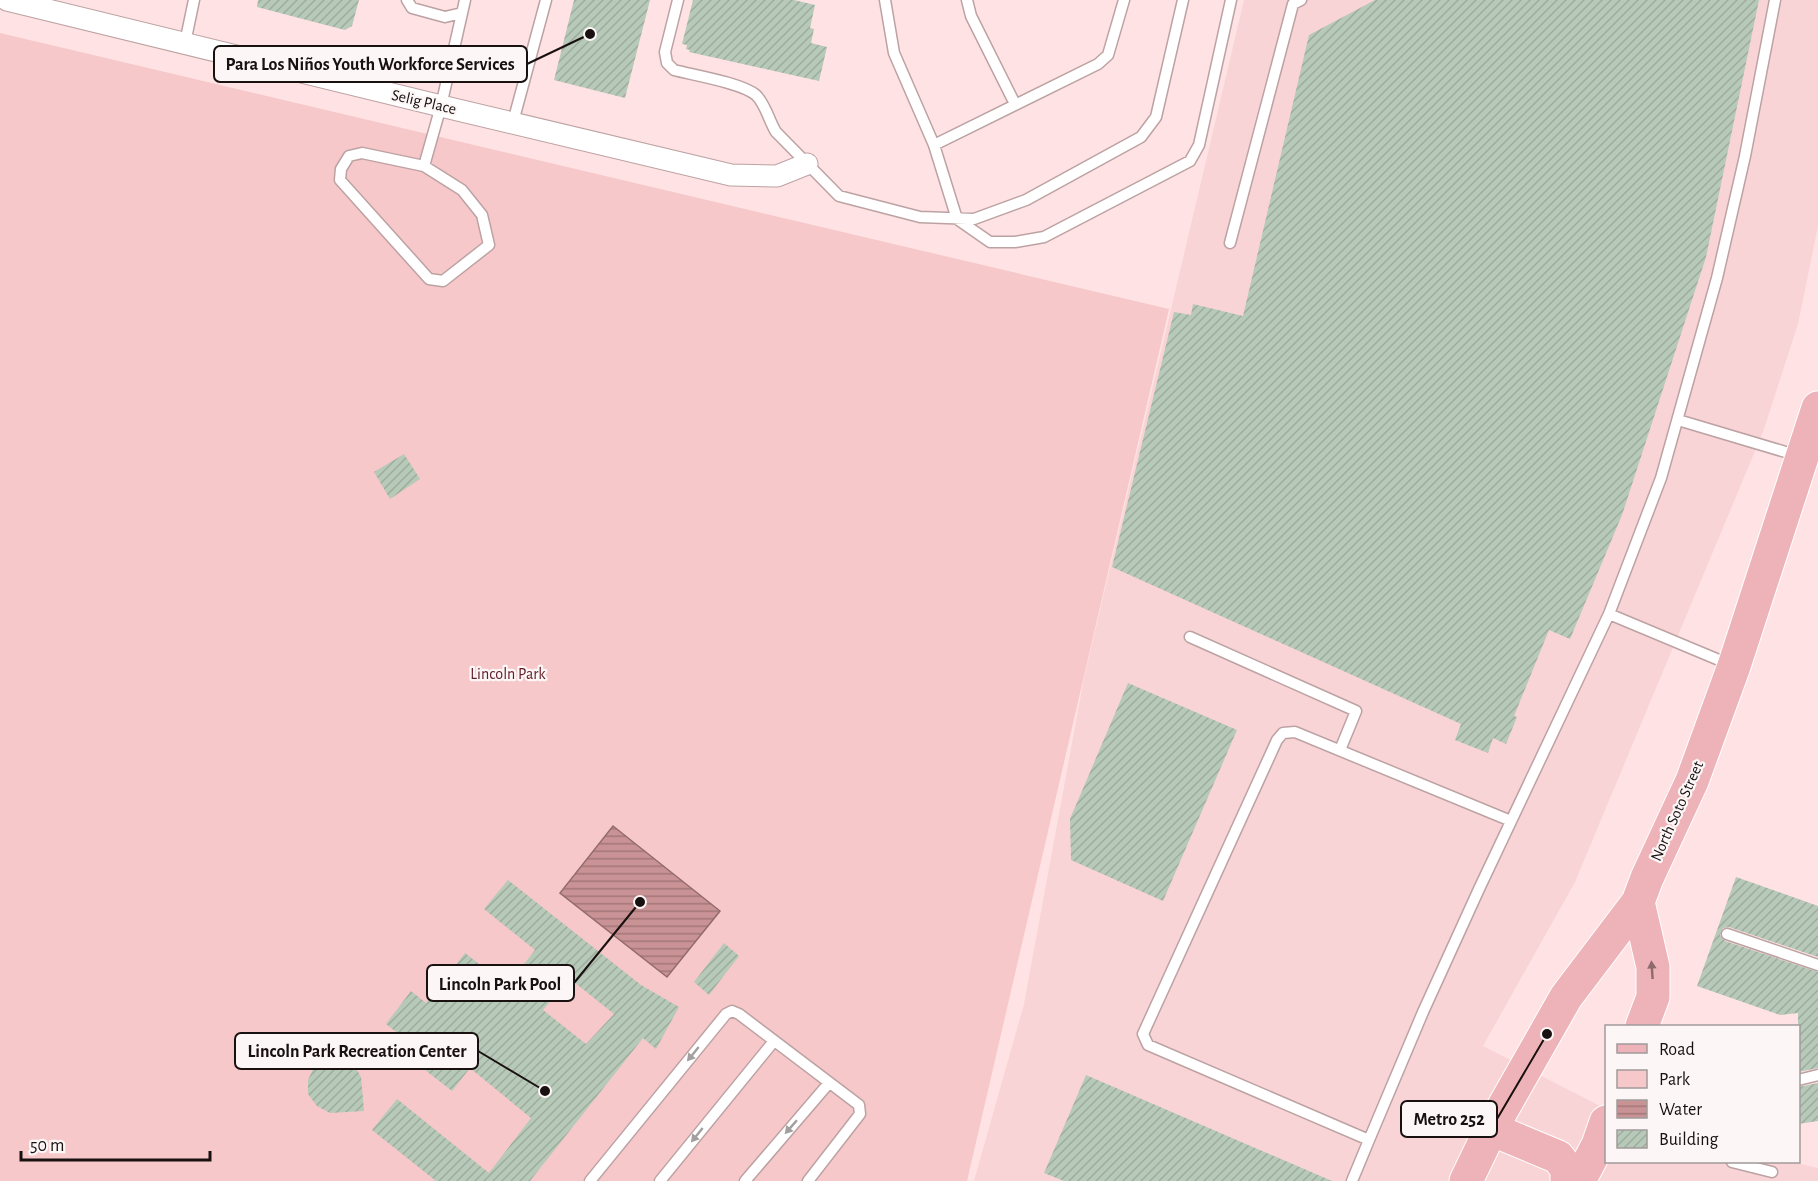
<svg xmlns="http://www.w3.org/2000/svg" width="1818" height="1181" font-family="'Alegreya Sans',sans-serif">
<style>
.built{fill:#f9d4d6}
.green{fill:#f6c8ca}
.water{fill:url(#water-rules);stroke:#946b6d;stroke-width:1.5}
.building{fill:url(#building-hatch);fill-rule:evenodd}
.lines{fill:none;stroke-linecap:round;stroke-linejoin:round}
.service-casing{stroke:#bda2a3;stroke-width:13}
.minor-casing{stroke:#bda2a3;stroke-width:23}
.primary-casing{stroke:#fff;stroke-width:35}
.service{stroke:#fff;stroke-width:10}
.minor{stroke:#fff;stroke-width:21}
.primary{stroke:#eeb3b8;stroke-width:33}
.oneway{fill:#8e6a6c}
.oneway2{fill:#a39f9f}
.labels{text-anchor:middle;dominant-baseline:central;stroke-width:4.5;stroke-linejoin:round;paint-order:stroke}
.street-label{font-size:16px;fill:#191010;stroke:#fcf6f6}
.park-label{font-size:16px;fill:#632029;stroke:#fcf6f6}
.leader{fill:none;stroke:#191010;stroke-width:2}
.callout-dot{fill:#191010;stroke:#fcf6f6;stroke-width:2}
.callout{fill:#fcf6f6;stroke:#191010;stroke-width:2}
.callout-label{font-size:18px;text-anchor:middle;font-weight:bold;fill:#191010}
</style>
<defs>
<pattern id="water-rules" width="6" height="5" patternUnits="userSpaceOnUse" patternTransform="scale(1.5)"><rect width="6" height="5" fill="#c99295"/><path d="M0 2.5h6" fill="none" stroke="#a27678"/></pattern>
<pattern id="building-hatch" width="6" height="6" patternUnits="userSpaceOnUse" patternTransform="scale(1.5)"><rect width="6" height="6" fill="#b7c9b8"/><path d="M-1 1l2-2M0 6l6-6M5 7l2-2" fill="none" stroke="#9dac9d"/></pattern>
</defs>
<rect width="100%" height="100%" fill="#ffe2e3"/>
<!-- built -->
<path class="built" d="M 1244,0 L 1818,0 L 1818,226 L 1798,324 L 1763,432 L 1575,882 L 1483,1046 L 1606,1109 L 1606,1162 L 1792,1162 L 1818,1168 L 1818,1181 L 974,1181 L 1024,1004 L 1084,678 Z"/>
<!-- green -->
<path class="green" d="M 0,33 L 1169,309 L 967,1181 L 0,1181 Z"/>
<!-- water -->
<path class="water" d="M 613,826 L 720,911 L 667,977 L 560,893 Z"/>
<!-- building -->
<path class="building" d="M 258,0 L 359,0 L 352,26 L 345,30 L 257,7 Z
M 574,0 L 650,0 L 625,98 L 554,80 Z
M 693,0 L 794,0 L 815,5 L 810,28 L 814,29 L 811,43 L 827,47 L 819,81 L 689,52 L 690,50 L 686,49 L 687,45 L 682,44 Z
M 1375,0 L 1759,0 L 1706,257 L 1622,515 L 1570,639 L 1549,630 L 1514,716 L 1517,717 L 1506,744 L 1493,738 L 1488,753 L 1455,740 L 1461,724 L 1112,567 L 1174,312 L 1191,315 L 1193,304 L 1243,316 L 1309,35 Z
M 404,454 L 420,479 L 390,499 L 374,472 Z
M 1128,683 L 1237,730 L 1163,901 L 1071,860 L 1070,819 Z
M 1736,877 L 1818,906 L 1818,957 L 1729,927 L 1723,928 L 1720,935 L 1725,941 L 1818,972 L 1818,1068 L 1798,1072 L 1798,1013 L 1780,1015 L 1697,986 Z
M 508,880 L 641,985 L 679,1007 L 656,1049 L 643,1038 L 530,1181 L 436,1181 L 372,1130 L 397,1099 L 489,1173 L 531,1118 L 470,1068 L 452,1091 L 393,1045 L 400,1035 L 386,1024 L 411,991 L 426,1003 L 465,953 L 507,986 L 535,950 L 484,909 ZM 569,978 L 614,1014 L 586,1044 L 543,1010 Z
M 724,943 L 739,956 L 709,995 L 694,982 Z
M 341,1058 L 354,1065 L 361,1077 L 364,1111 L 330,1113 L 317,1106 L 308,1094 L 308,1080 L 314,1067 L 326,1059 Z
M 1086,1075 L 1332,1181 L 1064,1181 L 1044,1173 Z
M 1818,1083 L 1818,1121 L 1798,1124 L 1798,1087 Z"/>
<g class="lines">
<defs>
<path id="service" d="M 407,0 L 412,8 L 445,17 L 462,13
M 678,0 L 665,52 L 667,63 L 674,70 C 693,75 742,83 756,95 C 766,105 769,121 776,132 L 839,196 L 920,217 L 974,219 L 1026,200 L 1141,137 L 1156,117 L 1183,0
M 885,0 L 894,53 L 934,145
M 967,0 L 971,16 L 1015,104
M 1124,0 L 1108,55 L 1098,64 L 934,145 L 957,219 L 990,242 L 1015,242 L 1044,237 L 1190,161 L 1199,145 L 1231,0
M 185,43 L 194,0
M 513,122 L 546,0
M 424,166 L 362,153 L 349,156 L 341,169 L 340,180 L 429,279 L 443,281 L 489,245 L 482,215 L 462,190 L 424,166 L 441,106 L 465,0
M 1230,243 L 1293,4 L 1301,0
M 1678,420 L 1799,456
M 1609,614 L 1731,665
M 1190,637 L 1356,711 L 1340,750
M 1511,821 L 1295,732 L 1283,733 L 1277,740 L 1143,1034 L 1148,1045 L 1369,1140 L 1423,1012 L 1479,889 L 1609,614 L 1661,478 L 1717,278 L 1745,156 L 1775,0
M 1727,934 L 1818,965
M 1798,1080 L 1818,1075
M 1732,1162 L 1772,1172
M 590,1181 L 726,1014 L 732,1011 L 739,1014 L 859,1105 L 860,1114 L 808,1181
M 660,1181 L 774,1041
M 745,1181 L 829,1083
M 1352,1181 L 1369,1140"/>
<path id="minor" d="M 7,0 L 441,106 L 731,175 L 777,176 L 807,164"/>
<path id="primary" d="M 1638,902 L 1653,967 L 1653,997 L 1642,1026
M 1491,1129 L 1558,1157 L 1567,1169 L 1567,1181
M 1466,1181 L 1491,1129 L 1566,997 L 1638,902 L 1647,878 L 1692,781 L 1734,666 L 1818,408
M 1579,1181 L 1598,1145 L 1606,1122"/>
</defs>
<!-- service casing -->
<use href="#service" class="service-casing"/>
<!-- minor casing -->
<use href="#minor" class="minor-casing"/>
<!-- primary casing -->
<use href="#primary" class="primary-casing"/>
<!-- service -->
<use href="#service" class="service"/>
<!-- minor -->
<use href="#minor" class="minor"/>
<!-- primary -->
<use href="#primary" class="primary"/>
</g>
<!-- one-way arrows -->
<defs><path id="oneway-solid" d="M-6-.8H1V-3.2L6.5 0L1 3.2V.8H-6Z" transform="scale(1.5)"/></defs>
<use class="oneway" href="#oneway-solid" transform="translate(1652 970) rotate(-94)"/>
<g class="oneway2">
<use href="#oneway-solid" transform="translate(693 1054) rotate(129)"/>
<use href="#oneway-solid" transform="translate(791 1127) rotate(131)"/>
<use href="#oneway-solid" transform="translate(697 1135) rotate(129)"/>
</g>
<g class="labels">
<!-- street labels -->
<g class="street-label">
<text transform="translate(424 102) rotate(13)">Selig Place</text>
<text transform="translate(1677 811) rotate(-66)">North Soto Street</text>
</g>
<!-- park labels -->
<g class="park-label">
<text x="508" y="674">Lincoln Park</text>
</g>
</g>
<!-- callouts -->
<path class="leader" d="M590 34L527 64M640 902L574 983M545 1091L478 1051M1547 1034L1497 1119"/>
<g class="callout-dot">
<circle cx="590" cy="34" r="6"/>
<circle cx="640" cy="902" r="6"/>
<circle cx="545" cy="1091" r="6"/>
<circle cx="1547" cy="1034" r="6"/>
</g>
<g class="callout">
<rect x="214" y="46" width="313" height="36" rx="6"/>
<rect x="427" y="965" width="147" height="36" rx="6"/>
<rect x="235" y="1033" width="243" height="36" rx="6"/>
<rect x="1401" y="1101" width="96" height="36" rx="6"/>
</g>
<g class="callout-label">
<text x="370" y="70">Para Los Niños Youth Workforce Services</text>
<text x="500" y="990">Lincoln Park Pool</text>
<text x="357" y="1057">Lincoln Park Recreation Center</text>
<text x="1449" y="1125">Metro 252</text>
</g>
<!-- legend -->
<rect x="1605" y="1025" width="195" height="138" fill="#fcf6f6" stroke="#a19a9a" stroke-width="1.5"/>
<rect x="1617" y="1044" width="30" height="9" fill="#eeb3b8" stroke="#a19a9a" stroke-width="1.5"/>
<text x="1659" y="1055" font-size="18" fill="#191010">Road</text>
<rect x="1617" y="1070" width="30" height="18" fill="#f6c8ca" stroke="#a19a9a" stroke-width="1.5"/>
<text x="1659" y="1085" font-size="18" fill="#191010">Park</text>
<rect x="1617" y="1100" width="30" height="18" fill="url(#water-rules)" stroke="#a19a9a" stroke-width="1.5"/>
<text x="1659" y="1115" font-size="18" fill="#191010">Water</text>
<rect x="1617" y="1130" width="30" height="18" fill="url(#building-hatch)" stroke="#a19a9a" stroke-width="1.5"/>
<text x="1659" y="1145" font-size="18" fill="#191010">Building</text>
<!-- scale -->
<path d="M21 1151v9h189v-9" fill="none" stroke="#191010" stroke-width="3"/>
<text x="30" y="1151" font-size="18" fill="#191010" stroke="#fcf6f6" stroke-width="4.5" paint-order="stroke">50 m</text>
</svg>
